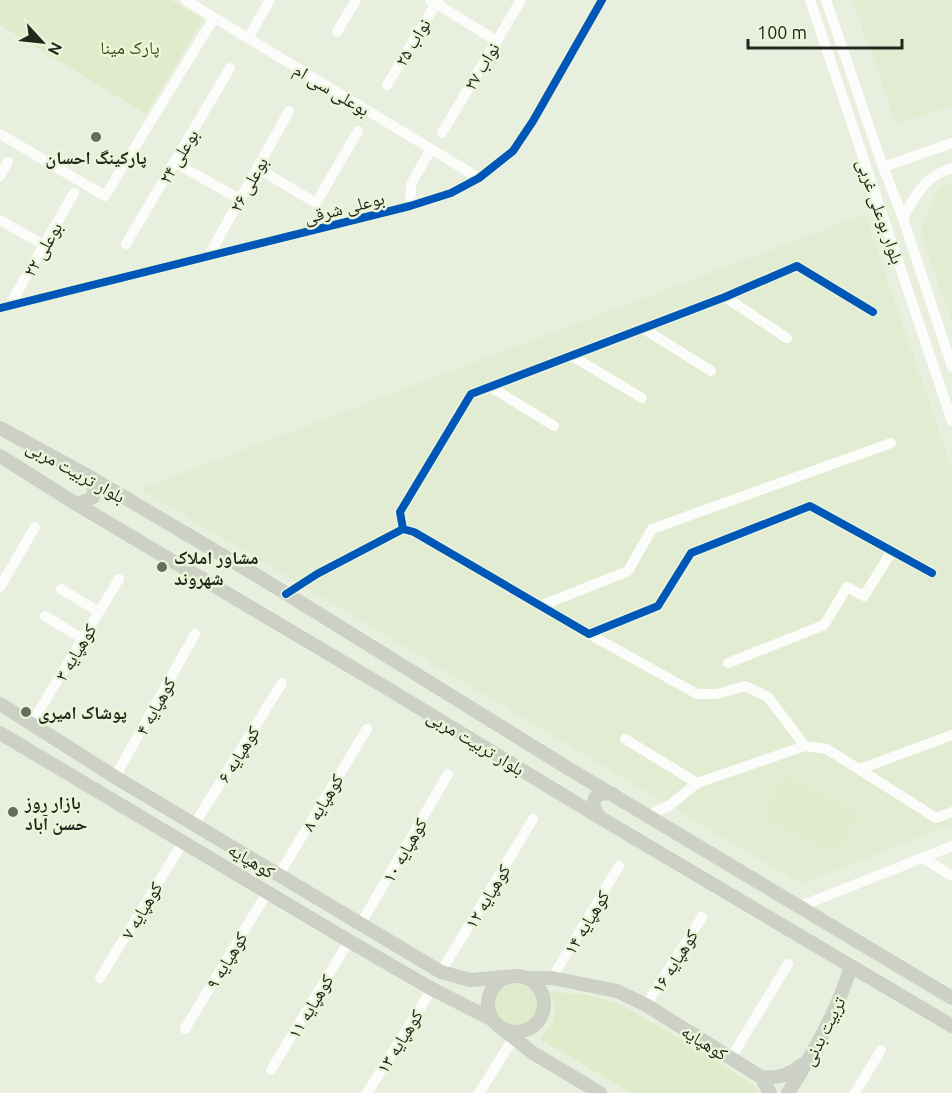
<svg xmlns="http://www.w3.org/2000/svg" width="952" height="1093" font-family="Ubuntu,'Noto Naskh Arabic',sans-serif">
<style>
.built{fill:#e2ecd2}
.green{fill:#dfebca}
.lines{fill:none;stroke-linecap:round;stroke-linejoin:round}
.minor{stroke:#fcfdfa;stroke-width:10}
.major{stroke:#ccd0c5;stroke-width:14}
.cycleway-casing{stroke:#eaf5d9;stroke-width:11}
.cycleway{stroke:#0057b8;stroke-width:8}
.poi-dot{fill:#686c60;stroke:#eaf5d9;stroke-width:2}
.labels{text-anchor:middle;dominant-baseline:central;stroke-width:5;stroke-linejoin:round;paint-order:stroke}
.street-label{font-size:18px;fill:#23261c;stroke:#eaf5d9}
.park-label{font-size:18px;fill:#3b4b0f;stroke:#eaf5d9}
.poi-label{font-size:18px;font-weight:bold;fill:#23261c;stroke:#eaf5d9;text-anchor:start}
</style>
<rect width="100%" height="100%" fill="#e9efdf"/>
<!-- built -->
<path class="built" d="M 852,0 L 952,0 L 952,106 L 896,124 Z
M 952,183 L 952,323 L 920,232 L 938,188 Z
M 865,214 L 952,469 L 952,824 L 801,884 L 140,489 Z"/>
<!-- green -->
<path class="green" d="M 0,0 L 171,0 L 203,19 L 146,114 L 0,25 Z
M 785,775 L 858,816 L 831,853 L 763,815 Z
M495 1005a21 21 0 1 1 42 0a21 21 0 1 1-42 0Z
M 549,992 L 583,994 L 618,1003 L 694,1047 L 755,1086 L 758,1093 L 631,1093 L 540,1039 C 555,1020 560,1015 549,992 Z"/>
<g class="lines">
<!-- minor -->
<path class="minor" d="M 185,0 L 479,178
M 430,0 L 497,41
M 810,0 L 952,421
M 826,0 L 883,167 L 903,218 L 952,367
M 337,32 L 356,0
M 248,38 L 270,0
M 387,85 L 438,0
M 442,133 L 521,0
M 0,134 L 105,196 L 214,18
M 174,162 L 239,199
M 883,167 L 952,143
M 257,168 L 316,203 L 358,131
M 0,176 L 8,162
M 410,206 L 411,184 L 431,149
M 903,218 C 917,193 923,178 952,168
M 0,220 L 44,245
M 126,244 L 230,68
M 208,257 L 289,111
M 725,297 L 787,338
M 9,306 L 74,193
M 0,308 L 410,206 L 451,193 L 479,178 L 513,151 L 533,121 L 602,0
M 644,329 L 711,371
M 572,356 L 642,398
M 491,387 L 554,426
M 403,529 L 400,512 L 471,394 L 725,297 L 797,266 L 873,312
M 0,587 L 35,527
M 61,589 L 99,612
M 286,594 L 317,574 L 403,529 L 414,532 L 589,634 L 658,606 L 691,553 L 810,506 L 932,573
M 540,606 L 628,571 L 652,529 L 891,443
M 45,616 L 83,639
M 589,634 L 697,694 L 717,694 L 745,686 L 768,697 L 805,746
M 728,663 L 824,625 L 847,587 L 864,596 L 892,551
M 31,724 L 119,579
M 625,739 L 697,783
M 860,769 L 952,735
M 115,777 L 195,634
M 650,815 L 670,805 L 697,783 L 805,746 L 827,749 L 936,818 L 952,812
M 194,825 L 282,683
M 923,858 L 952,876
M 278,876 L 367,729
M 801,906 L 952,846
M 360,925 L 448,774
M 441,972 L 533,819
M 100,978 L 183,842
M 552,978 L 619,866
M 646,1005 L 702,917
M 185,1029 L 268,891
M 731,1058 L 788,964
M 271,1070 L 349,941
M 367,1093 L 432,989
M 479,1093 L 513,1039
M 855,1093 L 881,1050"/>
<!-- major -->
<path class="major" d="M 0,428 L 90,477 L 261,578 L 566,767 L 952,998
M 0,456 L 78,505 L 390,690 L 599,817 L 952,1026
M 78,505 L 93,497 L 94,487 L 90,477
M 0,704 L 115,777 L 441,972 L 470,980 L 516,976
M 0,733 L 349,941 L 432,989 L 493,1020
M 599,817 L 593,806 L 595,798 L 601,793 L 613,794
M488 1004a28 28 0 1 1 56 0a28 28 0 1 1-56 0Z
M 528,978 L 552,978 L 617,991 L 646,1005 L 761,1077 L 770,1093
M 504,1030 L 533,1053 L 600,1093
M 761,1077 C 778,1079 789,1075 803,1064
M 788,1093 C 814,1052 837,1012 851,966"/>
<defs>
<path id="cycleway" d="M 0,308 L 410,206 L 451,193 L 479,178 L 513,151 L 533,121 L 602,0
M 403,529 L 400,512 L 471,394 L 725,297 L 797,266 L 873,312
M 286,594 L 317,574 L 403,529 L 414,532 L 589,634 L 658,606 L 691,553 L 810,506 L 932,573"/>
</defs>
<!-- cycleway casing -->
<use href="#cycleway" class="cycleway-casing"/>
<!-- cycleway -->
<use href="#cycleway" class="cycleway"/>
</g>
<!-- markers -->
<g class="poi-dot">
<circle cx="96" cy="137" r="6"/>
<circle cx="162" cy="567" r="6"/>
<circle cx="26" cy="712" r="6"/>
<circle cx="13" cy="812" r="6"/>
</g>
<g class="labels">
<!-- street labels -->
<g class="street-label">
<text transform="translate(412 42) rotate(-59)">نواب ۲۵</text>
<text transform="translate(481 66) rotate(-59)">نواب ۲۷</text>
<text transform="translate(332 89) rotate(31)">بوعلی سی ام</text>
<text transform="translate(178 156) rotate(-59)">بوعلی ۲۴</text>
<text transform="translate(248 184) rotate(-61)">بوعلی ۲۶</text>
<text transform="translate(344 207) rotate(-14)">بوعلی شرقی</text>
<text transform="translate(881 211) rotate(71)">بلوار بوعلی غربی</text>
<text transform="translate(42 249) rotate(-60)">بوعلی ۲۲</text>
<text transform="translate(76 471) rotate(29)">بلوار تربیت مربی</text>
<text transform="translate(75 652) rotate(-59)">کوهپایه ۳</text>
<text transform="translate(155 706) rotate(-61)">کوهپایه ۴</text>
<text transform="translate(476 742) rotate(31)">بلوار تربیت مربی</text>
<text transform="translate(238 754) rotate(-58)">کوهپایه ۶</text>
<text transform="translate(322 802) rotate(-59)">کوهپایه ۸</text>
<text transform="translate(404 850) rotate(-60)">کوهپایه ۱۰</text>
<text transform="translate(252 860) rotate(31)">کوهپایه</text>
<text transform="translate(487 896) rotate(-59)">کوهپایه ۱۲</text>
<text transform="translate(141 910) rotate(-59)">کوهپایه ۷</text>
<text transform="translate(586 922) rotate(-59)">کوهپایه ۱۴</text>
<text transform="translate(226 960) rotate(-59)">کوهپایه ۹</text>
<text transform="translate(674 961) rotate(-58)">کوهپایه ۱۶</text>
<text transform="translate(310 1006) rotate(-59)">کوهپایه ۱۱</text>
<text transform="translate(823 1031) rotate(-63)">تربیت بدنی</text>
<text transform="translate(399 1041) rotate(-58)">کوهپایه ۱۳</text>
<text transform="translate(705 1042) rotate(32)">کوهپایه</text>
</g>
<!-- park labels -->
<g class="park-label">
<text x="130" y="47">پارک مینا</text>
</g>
<!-- poi labels -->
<g class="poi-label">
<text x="96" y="157" text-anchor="middle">پارکینگ احسان</text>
<text x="174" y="557">مشاور املاک<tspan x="174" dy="21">شهروند</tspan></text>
<text x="38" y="712">پوشاک امیری</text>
<text x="25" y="802">بازار روز<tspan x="25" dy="21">حسن آباد</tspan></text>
</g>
</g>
<!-- north arrow -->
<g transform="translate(42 42) rotate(117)" stroke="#eaf5d9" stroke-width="4.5" paint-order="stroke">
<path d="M0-4.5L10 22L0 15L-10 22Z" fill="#23261c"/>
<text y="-9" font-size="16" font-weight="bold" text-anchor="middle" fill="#23261c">N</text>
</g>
<!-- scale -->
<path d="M748 39v9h154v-9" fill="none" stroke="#23261c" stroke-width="3"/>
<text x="757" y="39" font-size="18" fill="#23261c" stroke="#eaf5d9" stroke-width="4.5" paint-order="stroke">100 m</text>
</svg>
